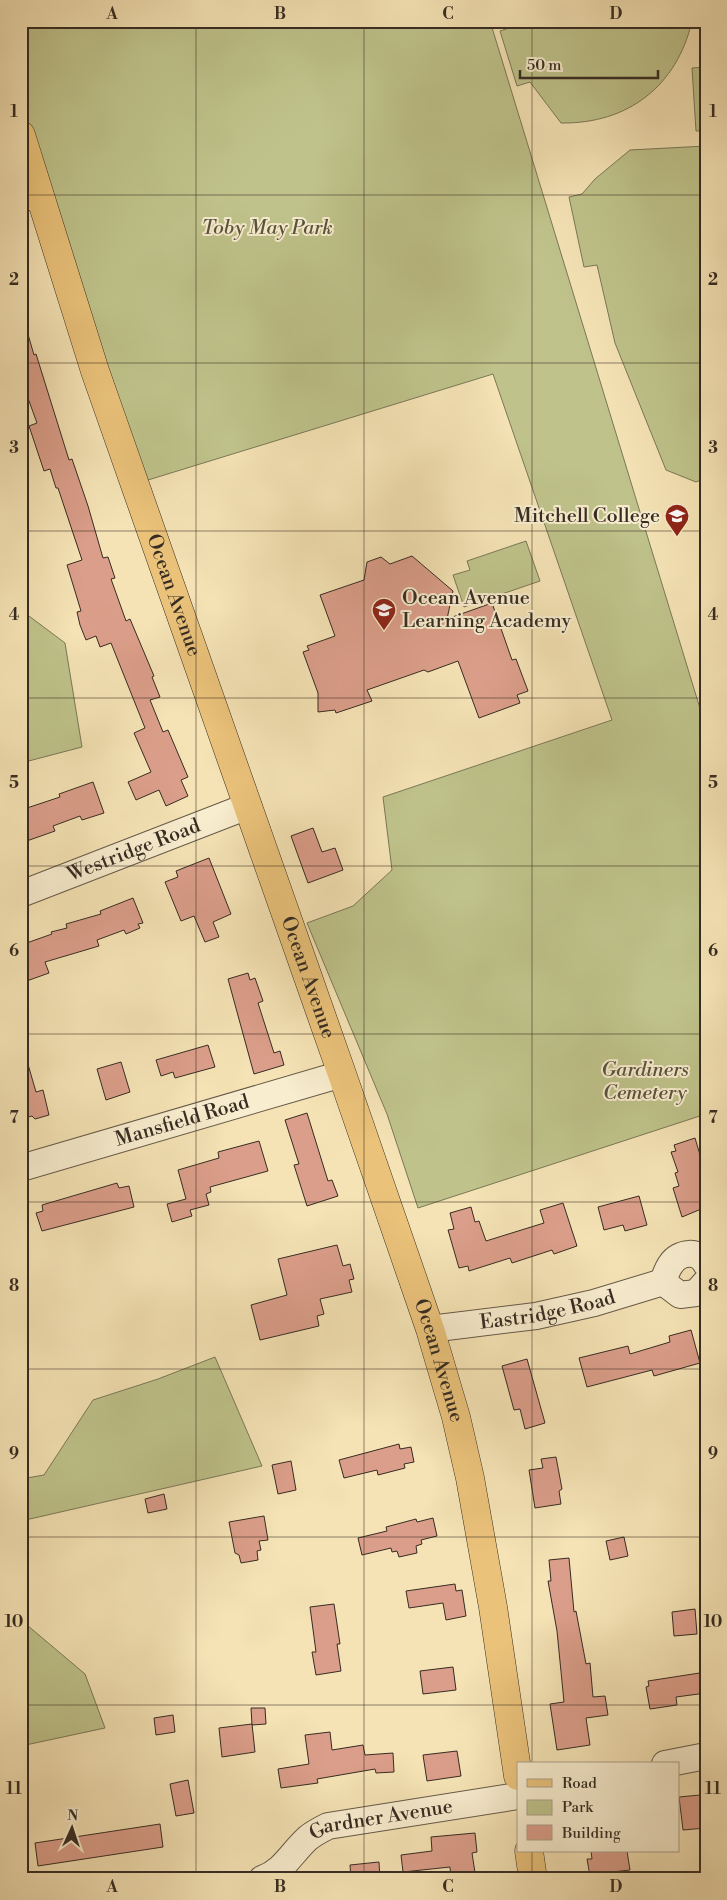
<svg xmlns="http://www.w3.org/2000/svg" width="727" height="1900" font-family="'Libre Bodoni',serif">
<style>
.green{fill:#bfc38b;stroke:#7a7857}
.building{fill:#db9e8a;stroke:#362c23}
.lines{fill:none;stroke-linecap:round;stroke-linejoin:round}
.minor-casing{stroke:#665a48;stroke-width:28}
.major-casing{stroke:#362c23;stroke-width:29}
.minor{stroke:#f8edcf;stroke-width:26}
.major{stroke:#eac27a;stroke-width:28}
.grid{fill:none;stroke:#362c23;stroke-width:1;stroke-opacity:0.55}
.labels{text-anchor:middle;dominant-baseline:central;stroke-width:4;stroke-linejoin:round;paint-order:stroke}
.park-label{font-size:20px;font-style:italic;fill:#58523d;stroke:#f8edcf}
.poi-label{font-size:20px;fill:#362c23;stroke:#f8edcf;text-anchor:end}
.street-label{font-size:20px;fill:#362c23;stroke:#f8edcf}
.neatline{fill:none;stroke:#362c23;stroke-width:2}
.grid-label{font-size:16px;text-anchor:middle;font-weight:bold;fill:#362c23}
</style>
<rect width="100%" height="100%" fill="#f5e3b5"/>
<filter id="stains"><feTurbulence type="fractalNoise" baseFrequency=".004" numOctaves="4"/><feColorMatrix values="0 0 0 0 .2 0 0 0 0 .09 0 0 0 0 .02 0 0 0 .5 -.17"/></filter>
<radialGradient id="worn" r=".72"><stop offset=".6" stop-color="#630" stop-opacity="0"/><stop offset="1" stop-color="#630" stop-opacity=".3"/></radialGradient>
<!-- green -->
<path class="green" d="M 21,21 L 490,21 L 706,728 L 706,1114 L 418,1208 L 387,1114 L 307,923 L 353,906 L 392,870 L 383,797 L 612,720 L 493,374 L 135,484 L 21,135 Z
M 510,21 L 692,21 C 677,86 628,124 561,123 L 530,82 L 517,86 L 500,31 L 512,27 Z
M 703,21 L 706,21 L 706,131 L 696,131 L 692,68 L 706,67 Z
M 706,146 L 706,478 L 696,482 L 666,470 L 615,343 L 597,265 L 584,267 L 569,197 L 582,194 L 595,179 L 630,150 Z
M 526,541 L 540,581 L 464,607 L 453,575 L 470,570 L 467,561 Z
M 21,610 L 65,643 L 82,747 L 21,763 Z
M 215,1357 L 262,1466 L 21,1521 L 21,1479 L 44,1475 L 93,1400 L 158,1379 Z
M 21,1620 L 85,1674 L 105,1728 L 21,1746 Z"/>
<!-- building -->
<path class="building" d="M 25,324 L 34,355 L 36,354 L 69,460 L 72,459 L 88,506 L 103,558 L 108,557 L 115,578 L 111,579 L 126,621 L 130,619 L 154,676 L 152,677 L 160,697 L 150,700 L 163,732 L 168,730 L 188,777 L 181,780 L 188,796 L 166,806 L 159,790 L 136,800 L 128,782 L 151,772 L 134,733 L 145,728 L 111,643 L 100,647 L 96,636 L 86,640 L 80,625 L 77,612 L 81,611 L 67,565 L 82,560 L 58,488 L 56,488 L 50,469 L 44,471 L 29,426 L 37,423 L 21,379 L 21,325 Z
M 412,556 L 453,591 L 447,619 L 492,603 L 512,660 L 516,659 L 528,691 L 517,695 L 520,703 L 479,718 L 458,661 L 428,672 L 424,670 L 367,690 L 372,701 L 336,713 L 335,710 L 318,712 L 318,693 L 303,652 L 309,650 L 307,646 L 335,636 L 320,595 L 364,580 L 367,562 L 381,557 L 390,564 Z
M 93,782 L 104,813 L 82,820 L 80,816 L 53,826 L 55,831 L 21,843 L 21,810 L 60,797 L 59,794 Z
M 313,828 L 322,852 L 335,848 L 343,870 L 308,883 L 291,836 Z
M 209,858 L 231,914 L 213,922 L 219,937 L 205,942 L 194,916 L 181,921 L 165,882 L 178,877 L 176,871 Z
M 133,898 L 143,923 L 138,924 L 140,928 L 126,934 L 124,930 L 97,940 L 99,946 L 45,962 L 49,973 L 21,983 L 21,945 L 52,934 L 51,932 L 67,928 L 66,924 L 101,914 L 100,911 Z
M 248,973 L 250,980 L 255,978 L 263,1001 L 258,1003 L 274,1053 L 280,1051 L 284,1065 L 254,1074 L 228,979 Z
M 208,1045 L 215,1067 L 175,1078 L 173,1072 L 161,1076 L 156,1060 Z
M 25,1054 L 36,1092 L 43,1090 L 49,1115 L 35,1119 L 32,1116 L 21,1119 L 21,1055 Z
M 121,1062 L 130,1092 L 106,1100 L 97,1069 Z
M 307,1113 L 328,1181 L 332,1180 L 338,1196 L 307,1206 L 294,1165 L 299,1164 L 285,1120 Z
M 695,1138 L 706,1175 L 706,1207 L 682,1217 L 673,1188 L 679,1186 L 675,1173 L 678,1172 L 671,1152 L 676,1151 L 674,1145 Z
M 259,1141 L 268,1171 L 210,1187 L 211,1192 L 206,1194 L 209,1205 L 190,1210 L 192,1216 L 172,1222 L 167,1204 L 186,1199 L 178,1170 L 219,1158 L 218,1152 Z
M 117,1183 L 119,1188 L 129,1186 L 134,1207 L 42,1231 L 36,1213 L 43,1211 L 42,1205 Z
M 639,1196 L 647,1225 L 625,1231 L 623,1225 L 604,1230 L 598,1207 Z
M 563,1203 L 577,1246 L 554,1254 L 552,1250 L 512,1263 L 510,1258 L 469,1271 L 468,1266 L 459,1268 L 448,1230 L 454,1229 L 450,1213 L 471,1207 L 475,1222 L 479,1221 L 486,1241 L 544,1223 L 540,1210 Z
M 337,1245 L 343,1266 L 350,1264 L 354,1279 L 349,1280 L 352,1292 L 320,1299 L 324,1314 L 317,1316 L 319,1326 L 260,1340 L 251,1305 L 287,1295 L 278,1259 Z
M 691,1330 L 700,1363 L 654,1376 L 652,1370 L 587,1387 L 579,1358 L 628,1346 L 630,1354 L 670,1342 L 669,1336 Z
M 527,1359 L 545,1423 L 525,1429 L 520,1409 L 514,1410 L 502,1366 Z
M 399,1444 L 400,1449 L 411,1447 L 414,1462 L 404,1464 L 405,1468 L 378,1475 L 377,1470 L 344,1478 L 339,1460 Z
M 556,1457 L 562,1489 L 559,1491 L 561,1504 L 535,1508 L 529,1470 L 543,1468 L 541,1459 Z
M 291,1461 L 296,1490 L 278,1494 L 272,1465 Z
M 164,1494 L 167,1509 L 148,1513 L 145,1499 Z
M 264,1516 L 268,1540 L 259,1541 L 261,1550 L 257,1551 L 258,1560 L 241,1563 L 239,1555 L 235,1553 L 229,1522 Z
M 433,1518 L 437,1536 L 421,1540 L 422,1544 L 416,1546 L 417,1553 L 399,1557 L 397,1551 L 392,1552 L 391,1548 L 362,1555 L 358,1538 L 387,1531 L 386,1527 L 416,1519 L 417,1522 Z
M 624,1537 L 628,1556 L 610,1560 L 606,1541 Z
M 569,1558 L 574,1612 L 576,1611 L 586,1664 L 590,1663 L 593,1697 L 605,1696 L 608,1715 L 586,1718 L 590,1745 L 557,1750 L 550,1704 L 564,1702 L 557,1631 L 548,1581 L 551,1581 L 549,1560 Z
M 455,1584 L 456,1591 L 462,1590 L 466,1616 L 446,1620 L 443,1603 L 409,1608 L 406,1591 Z
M 334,1604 L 340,1644 L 337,1644 L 341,1671 L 316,1675 L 312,1652 L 316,1652 L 310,1607 Z
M 695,1609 L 697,1634 L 674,1636 L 672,1612 Z
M 453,1667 L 456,1690 L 423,1694 L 420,1671 Z
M 706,1672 L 706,1693 L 676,1697 L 677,1705 L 650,1709 L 646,1687 L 649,1686 L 648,1681 Z
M 251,1708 L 265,1708 L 266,1724 L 252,1725 Z
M 173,1715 L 175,1732 L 156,1735 L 154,1718 Z
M 252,1724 L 255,1752 L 222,1757 L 219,1728 Z
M 330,1732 L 332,1750 L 363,1745 L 365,1755 L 393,1753 L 394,1772 L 376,1773 L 375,1769 L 317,1779 L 318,1783 L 281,1788 L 278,1769 L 309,1764 L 305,1735 Z
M 457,1751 L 461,1776 L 427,1781 L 423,1755 Z
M 188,1780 L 194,1813 L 176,1816 L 170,1784 Z
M 700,1795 L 701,1805 L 706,1805 L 706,1828 L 683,1830 L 679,1797 Z
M 160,1824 L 163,1847 L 38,1866 L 35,1843 Z
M 475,1833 L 477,1852 L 472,1853 L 476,1879 L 451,1879 L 450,1867 L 403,1872 L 401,1855 L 432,1851 L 431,1837 Z
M 591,1851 L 627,1851 L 630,1870 L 612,1872 L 613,1879 L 595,1879 L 595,1875 L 590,1876 L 587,1859 L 592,1859 Z
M 379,1862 L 380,1879 L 351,1879 L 350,1865 Z"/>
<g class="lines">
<defs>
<g id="minor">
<path d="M 21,199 L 39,194"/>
<path id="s1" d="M 21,894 L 248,806"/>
<path id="s2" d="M 21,1168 L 342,1074"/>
<path d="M 663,1282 C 665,1276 667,1269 671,1264 C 679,1252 699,1249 706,1264"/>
<path d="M 663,1282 L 680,1295 L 696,1293 L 706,1282"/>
<path id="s3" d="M 430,1329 L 536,1316 L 594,1303 L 663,1282"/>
<path d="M 665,1764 L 706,1756"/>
<path id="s4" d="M 262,1879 C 284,1871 292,1852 308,1838 C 314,1833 322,1829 328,1826 L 518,1796"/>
</g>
<g id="major">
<path id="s5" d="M 21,135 L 95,371 L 342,1074 L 430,1329 L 456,1417 L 470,1478 L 493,1607 L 518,1776"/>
<path d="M 529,1851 L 533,1879"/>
</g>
</defs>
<!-- minor casing -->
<use href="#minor" class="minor-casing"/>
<!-- major casing -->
<use href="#major" class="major-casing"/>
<!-- minor -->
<use href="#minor" class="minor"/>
<!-- major -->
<use href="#major" class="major"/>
</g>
<!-- grid -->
<path class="grid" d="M 196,21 L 196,1879M 364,21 L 364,1879M 532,21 L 532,1764M 21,195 L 706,195M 21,363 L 706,363M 21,531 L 706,531M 21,698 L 706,698M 21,866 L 706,866M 21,1034 L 706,1034M 21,1202 L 706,1202M 21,1369 L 706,1369M 21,1537 L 706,1537M 21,1705 L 706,1705M 532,1851 L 532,1879"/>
<!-- icons -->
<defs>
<symbol id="university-pin" viewBox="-11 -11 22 30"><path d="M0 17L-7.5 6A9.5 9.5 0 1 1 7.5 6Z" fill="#8f2418" stroke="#f8edcf"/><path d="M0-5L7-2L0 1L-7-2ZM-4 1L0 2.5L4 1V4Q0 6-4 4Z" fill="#fff"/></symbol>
<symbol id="school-pin" viewBox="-11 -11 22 30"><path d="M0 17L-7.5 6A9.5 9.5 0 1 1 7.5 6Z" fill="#8f2418" stroke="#f8edcf"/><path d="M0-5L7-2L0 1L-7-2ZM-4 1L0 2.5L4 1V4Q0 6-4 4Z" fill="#fff"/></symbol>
</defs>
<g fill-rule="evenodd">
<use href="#university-pin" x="663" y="502" width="28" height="38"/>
<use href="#school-pin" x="370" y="596" width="28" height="38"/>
</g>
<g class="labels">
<!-- park labels -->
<g class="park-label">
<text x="267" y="228">Toby May Park</text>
<text x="645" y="1070">Gardiners<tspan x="645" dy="23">Cemetery</tspan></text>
</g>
<!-- poi labels -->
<g class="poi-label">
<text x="660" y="516">Mitchell College</text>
<text x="402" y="598" text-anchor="start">Ocean Avenue<tspan x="402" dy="23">Learning Academy</tspan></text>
</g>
<!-- street labels -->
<g class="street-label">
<text stroke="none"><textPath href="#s5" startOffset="485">Ocean Avenue</textPath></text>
<text stroke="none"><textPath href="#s1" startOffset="121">Westridge Road</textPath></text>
<text stroke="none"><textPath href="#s5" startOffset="890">Ocean Avenue</textPath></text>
<text stroke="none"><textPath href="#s2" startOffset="168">Mansfield Road</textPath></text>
<text stroke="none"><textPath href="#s3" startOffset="119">Eastridge Road</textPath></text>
<text stroke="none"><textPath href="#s5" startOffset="1295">Ocean Avenue</textPath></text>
<text stroke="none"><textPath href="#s4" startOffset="139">Gardner Avenue</textPath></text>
</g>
</g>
<!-- margin -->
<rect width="727" height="1900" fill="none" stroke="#f5e3b5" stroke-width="55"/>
<!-- legend -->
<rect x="517" y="1762" width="162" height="90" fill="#f8edcf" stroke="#aaa08a"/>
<rect x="527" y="1779" width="25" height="8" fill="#eac27a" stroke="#aaa08a"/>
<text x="562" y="1788" font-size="15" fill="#362c23">Road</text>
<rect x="527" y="1800" width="25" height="15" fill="#bfc38b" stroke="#aaa08a"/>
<text x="562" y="1812" font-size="15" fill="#362c23">Park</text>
<rect x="527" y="1825" width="25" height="15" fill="#db9e8a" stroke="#aaa08a"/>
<text x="562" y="1838" font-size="15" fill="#362c23">Building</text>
<!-- north arrow -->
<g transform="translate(72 1828) rotate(3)" stroke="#f8edcf" stroke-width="4" paint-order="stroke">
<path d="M0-4L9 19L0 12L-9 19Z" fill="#362c23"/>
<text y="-8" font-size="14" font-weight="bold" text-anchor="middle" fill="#362c23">N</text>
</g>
<!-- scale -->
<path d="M520 70v8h138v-8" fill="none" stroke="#362c23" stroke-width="2.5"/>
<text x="527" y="70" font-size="15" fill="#362c23" stroke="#f8edcf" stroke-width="4" paint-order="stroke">50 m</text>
<rect x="28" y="28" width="672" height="1844" class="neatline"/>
<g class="grid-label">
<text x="112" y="19">A</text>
<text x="280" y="19">B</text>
<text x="448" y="19">C</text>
<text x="616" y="19">D</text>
<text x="14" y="117">1</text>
<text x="713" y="117">1</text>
<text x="14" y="285">2</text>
<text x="713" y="285">2</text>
<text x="14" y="453">3</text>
<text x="713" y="453">3</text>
<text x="14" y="620">4</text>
<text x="713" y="620">4</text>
<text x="14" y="788">5</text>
<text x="713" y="788">5</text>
<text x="14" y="956">6</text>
<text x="713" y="956">6</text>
<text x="14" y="1123">7</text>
<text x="713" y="1123">7</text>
<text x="14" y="1291">8</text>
<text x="713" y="1291">8</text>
<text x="14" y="1459">9</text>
<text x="713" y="1459">9</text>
<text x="14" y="1627">10</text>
<text x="713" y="1627">10</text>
<text x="14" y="1794">11</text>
<text x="713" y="1794">11</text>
<text x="112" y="1892">A</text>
<text x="280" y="1892">B</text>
<text x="448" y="1892">C</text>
<text x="616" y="1892">D</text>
</g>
<rect width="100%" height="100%" filter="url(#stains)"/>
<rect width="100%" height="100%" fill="url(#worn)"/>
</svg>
